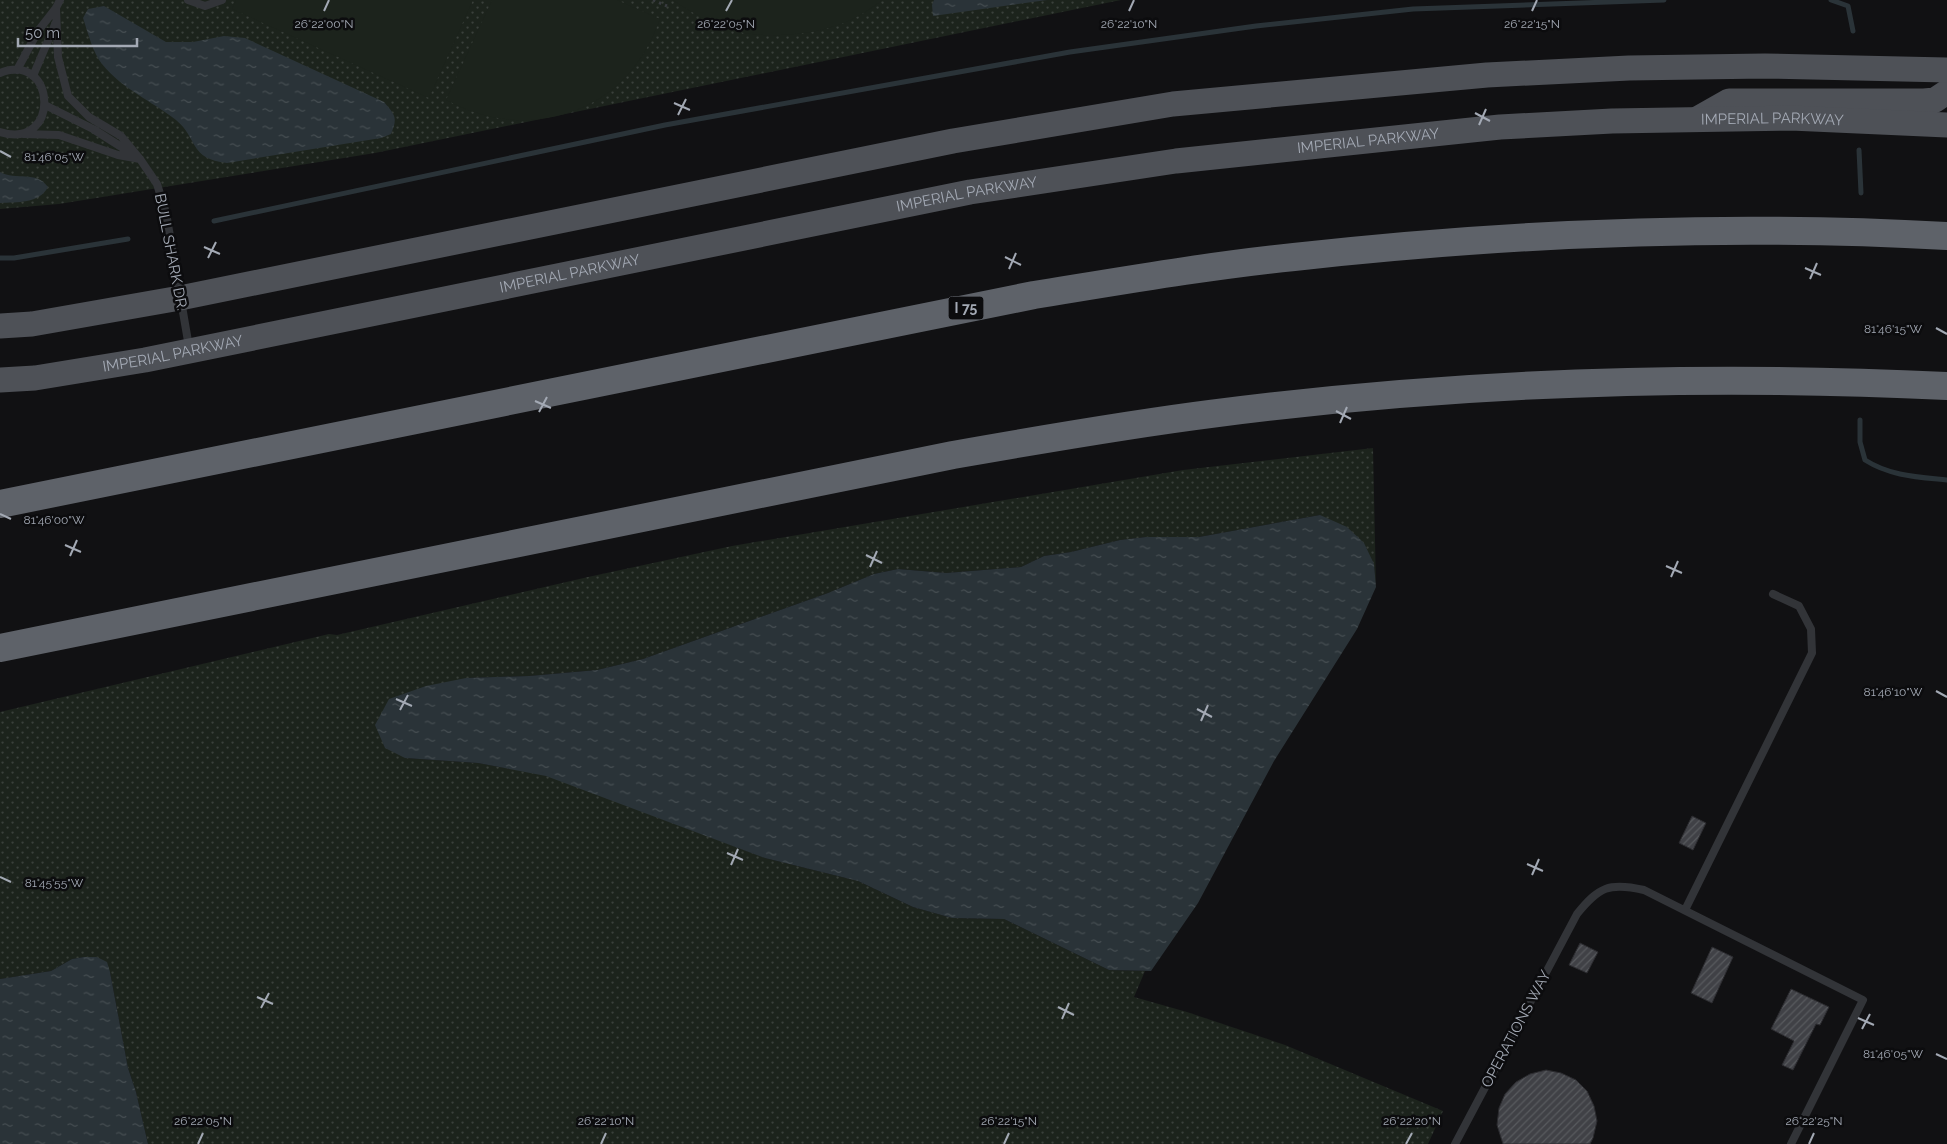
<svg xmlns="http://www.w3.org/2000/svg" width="1947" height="1144" font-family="Raleway,sans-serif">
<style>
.grass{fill:url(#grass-dots)}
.pitch{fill:#1c231c}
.water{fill:url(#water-ripples)}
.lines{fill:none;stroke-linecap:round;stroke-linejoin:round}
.stream{stroke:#2a3338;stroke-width:5}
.building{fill:url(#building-hatch);stroke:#2b2b2f}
.path{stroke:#383b3f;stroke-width:3;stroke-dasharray:2.5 4;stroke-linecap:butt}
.service{stroke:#323438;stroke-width:8}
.primary{stroke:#4e5157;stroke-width:25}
.motorway{stroke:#5e6269;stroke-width:28}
.ticks{fill:none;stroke:#a3a9b4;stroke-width:2}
.labels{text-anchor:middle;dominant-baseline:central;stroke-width:5;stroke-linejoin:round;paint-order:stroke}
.shield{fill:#0c0c0e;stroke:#767a82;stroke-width:1}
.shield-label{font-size:14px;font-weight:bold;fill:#a3a9b4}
.street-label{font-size:15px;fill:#a3a9b4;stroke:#0c0c0e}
.ticks-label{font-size:12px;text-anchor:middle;fill:#a3a9b4;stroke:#0c0c0e;stroke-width:5;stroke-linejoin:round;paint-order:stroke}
</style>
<defs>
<pattern id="grass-dots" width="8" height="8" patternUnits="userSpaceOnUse" patternTransform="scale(1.25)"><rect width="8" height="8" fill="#1c231c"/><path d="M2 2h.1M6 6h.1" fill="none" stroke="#3a403b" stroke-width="1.8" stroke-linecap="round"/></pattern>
<pattern id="water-ripples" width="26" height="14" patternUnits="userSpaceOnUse" patternTransform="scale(1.25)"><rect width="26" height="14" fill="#2a3338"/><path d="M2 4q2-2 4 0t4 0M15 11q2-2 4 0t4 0" fill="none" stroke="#464e52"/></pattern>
<pattern id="building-hatch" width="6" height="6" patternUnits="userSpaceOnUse" patternTransform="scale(1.25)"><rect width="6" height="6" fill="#404146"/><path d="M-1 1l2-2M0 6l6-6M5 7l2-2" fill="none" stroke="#585a5e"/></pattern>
</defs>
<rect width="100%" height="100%" fill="#111113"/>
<!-- grass -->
<path class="grass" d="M 0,0 L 1121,0 L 375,153 L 59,204 L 0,209 Z
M 1373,448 L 1376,587 L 1374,564 L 1320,515 L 1199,537 L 1146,537 L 1120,540 L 1071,552 L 1044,556 L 1021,567 L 946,573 L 898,569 L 874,574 L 828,593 L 643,659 L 597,670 L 529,676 L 466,678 L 405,758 L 478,763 L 546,775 L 765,858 L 858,881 L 913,907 L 952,918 L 1004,919 L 1109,970 L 1145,971 L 1134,997 L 1187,1012 L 1285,1045 L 1443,1111 L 1428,1144 L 148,1144 L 136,1092 L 128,1068 L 110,972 L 84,957 L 72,959 L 51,971 L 0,979 L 0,712 L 329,634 L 337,635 L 588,577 L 732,546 L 1183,470 Z"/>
<!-- pitch -->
<path class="pitch" d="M 236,0 L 473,0 L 429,98 L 232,9 Z
M 492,0 L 617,0 L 660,19 C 654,35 647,50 637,63 C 600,115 532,132 474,112 C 464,109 455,104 446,100 Z
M 673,0 L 882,0 C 869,11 851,21 835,26 C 806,36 756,39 728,29 C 709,22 690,12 673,0 Z"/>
<!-- water -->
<path class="water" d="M 934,0 L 1047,0 L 933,16 L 932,5 Z
M 104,6 L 166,42 L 193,42 L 224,36 L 245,38 L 384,102 C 395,115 398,117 391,134 L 381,138 L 227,163 C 189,159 198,138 176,120 C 152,101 122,89 102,64 C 93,53 88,33 83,18 L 88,9 Z
M 0,172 C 16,181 36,170 48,187 C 39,204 17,202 0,203 Z
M 1320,515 L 1347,527 L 1364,543 L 1374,564 L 1376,587 L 1357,629 L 1274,761 L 1198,903 L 1151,971 L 1109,970 L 1004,919 L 952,918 L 913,907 L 858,881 L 765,858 L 546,776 L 478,763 L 405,758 L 385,748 L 375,725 L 389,699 L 426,686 L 466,678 L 529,676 L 597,670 L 643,659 L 828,593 L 874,574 L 898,569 L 946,573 L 1021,567 L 1044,556 L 1071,552 L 1120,540 L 1146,537 L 1199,537 Z
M 84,957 L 97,957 L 107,962 L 110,972 L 128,1068 L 136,1092 L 148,1144 L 0,1144 L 0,979 L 51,971 L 72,959 Z"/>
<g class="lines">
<!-- stream -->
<path class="stream" d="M 1831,0 L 1848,6 L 1853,31
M 1859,150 L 1861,193
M 214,221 L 665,125 L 1070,52 L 1256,26 L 1413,9 L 1664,0
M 0,258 L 14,258 L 128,239
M 1860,420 L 1860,442 L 1865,460 C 1890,476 1918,477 1947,480"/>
</g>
<!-- building -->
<path class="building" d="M 1692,816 L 1706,823 L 1693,850 L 1679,843 Z
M 1580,943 L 1598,952 L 1587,973 L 1569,965 Z
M 1712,947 L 1733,957 L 1712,1003 L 1691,993 Z
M 1791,989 L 1829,1007 L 1820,1025 L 1816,1024 L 1793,1070 L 1782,1065 L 1794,1041 L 1771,1029 Z
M 1546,1070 L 1561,1073 L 1576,1080 L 1587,1091 L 1594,1106 L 1597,1121 L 1593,1138 L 1590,1144 L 1503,1144 L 1497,1125 L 1499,1108 L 1505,1094 L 1516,1082 L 1530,1074 Z"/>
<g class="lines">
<!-- path -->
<path class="path" d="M 653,0 L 667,6"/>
<!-- service -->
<path class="service" d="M 188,0 L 205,6 L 222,0
M 56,8 L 58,57 L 68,96 L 89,117 L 121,136 L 140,159 L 157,184 L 166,213 L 189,347
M 17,70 L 38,31 L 56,8 L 60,0
M 0,73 C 56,50 62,151 0,132
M 33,76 L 56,22
M 45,105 L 93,129 L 134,155
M 23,134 L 59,135 L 118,155 L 140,159
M 1685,910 L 1812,653 L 1811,629 L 1799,606 L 1773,594
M 1455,1144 L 1577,914 C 1599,887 1609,882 1644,890 L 1863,1000 L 1791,1144"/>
<!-- primary -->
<g class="primary">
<path d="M 1699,118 L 1729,101 L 1924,101 L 1935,100 L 1947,92"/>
<path d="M 0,326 L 32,324 L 180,298 L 953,141 L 1173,104 L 1487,75 L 1629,68 L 1765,66 L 1947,70"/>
<path id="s1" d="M 0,380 L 35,378 L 145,360 L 970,192 L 1176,161 L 1500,127 L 1612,121 L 1791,118 L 1947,125"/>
</g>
<!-- motorway -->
<path class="motorway" d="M 0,504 L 1034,295 C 1121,281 1207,266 1294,257 C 1509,233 1731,224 1947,236
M 0,648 L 953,455 C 1038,440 1124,425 1210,414 C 1454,382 1701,374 1947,386"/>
</g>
<!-- ticks -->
<path class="ticks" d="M 324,11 L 329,0M 726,11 L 732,0M 1129,11 L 1134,0M 1532,11 L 1537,0M 674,103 L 690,110M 1475,113 L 1490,121M 678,115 L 686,99M 1479,125 L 1486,109M 0,151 L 11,157M 204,247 L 220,254M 1005,257 L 1021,265M 208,258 L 216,242M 1805,268 L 1821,275M 1009,269 L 1016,253M 1810,279 L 1817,263M 1936,328 L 1947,334M 535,401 L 551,408M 1336,411 L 1351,419M 539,412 L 547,397M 1340,423 L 1347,407M 0,514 L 11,519M 65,545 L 81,552M 866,555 L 882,563M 70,556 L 77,540M 1666,566 L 1682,573M 870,567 L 877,551M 1671,577 L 1678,561M 1936,691 L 1947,697M 396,699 L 412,706M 1197,709 L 1212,717M 400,710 L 408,695M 1201,721 L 1208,705M 727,853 L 743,860M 1527,864 L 1543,871M 731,865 L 738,849M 1532,875 L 1539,859M 0,877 L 11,882M 257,997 L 273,1004M 1058,1007 L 1074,1015M 261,1008 L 269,993M 1858,1018 L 1874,1025M 1062,1019 L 1069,1003M 1862,1029 L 1870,1014M 1936,1054 L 1947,1059M 198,1144 L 203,1133M 601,1144 L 606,1133M 1004,1144 L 1009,1133M 1406,1144 L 1412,1133M 1809,1144 L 1814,1133"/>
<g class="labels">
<!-- shield labels -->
<rect class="shield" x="948.5" y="296.5" width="35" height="23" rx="4"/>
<g class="shield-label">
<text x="966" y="308">I 75</text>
</g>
<!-- street labels -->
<g class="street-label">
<text stroke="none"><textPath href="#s1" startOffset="1795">IMPERIAL PARKWAY</textPath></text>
<text stroke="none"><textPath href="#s1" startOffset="1390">IMPERIAL PARKWAY</textPath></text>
<text stroke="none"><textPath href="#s1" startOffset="985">IMPERIAL PARKWAY</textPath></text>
<text transform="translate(171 252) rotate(79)">BULL SHARK DR.</text>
<text stroke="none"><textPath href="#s1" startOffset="580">IMPERIAL PARKWAY</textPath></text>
<text stroke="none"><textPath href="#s1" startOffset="175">IMPERIAL PARKWAY</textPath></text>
<text transform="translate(1516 1029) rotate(-62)">OPERATIONS WAY</text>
</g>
</g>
<g class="ticks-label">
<text x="324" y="28">26°22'00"N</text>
<text x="726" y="28">26°22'05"N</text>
<text x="1129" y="28">26°22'10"N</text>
<text x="1532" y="28">26°22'15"N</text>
<text x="54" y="161">81°46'05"W</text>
<text x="1893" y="333">81°46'15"W</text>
<text x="54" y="524">81°46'00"W</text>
<text x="1893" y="696">81°46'10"W</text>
<text x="54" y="887">81°45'55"W</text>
<text x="1893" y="1058">81°46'05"W</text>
<text x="203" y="1125">26°22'05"N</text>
<text x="606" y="1125">26°22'10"N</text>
<text x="1009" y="1125">26°22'15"N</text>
<text x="1412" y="1125">26°22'20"N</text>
<text x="1814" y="1125">26°22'25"N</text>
</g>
<!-- scale -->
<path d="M18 38v8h119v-8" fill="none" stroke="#a3a9b4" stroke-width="2.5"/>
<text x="25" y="38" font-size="15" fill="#a3a9b4" stroke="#0c0c0e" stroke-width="4" paint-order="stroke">50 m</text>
</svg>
